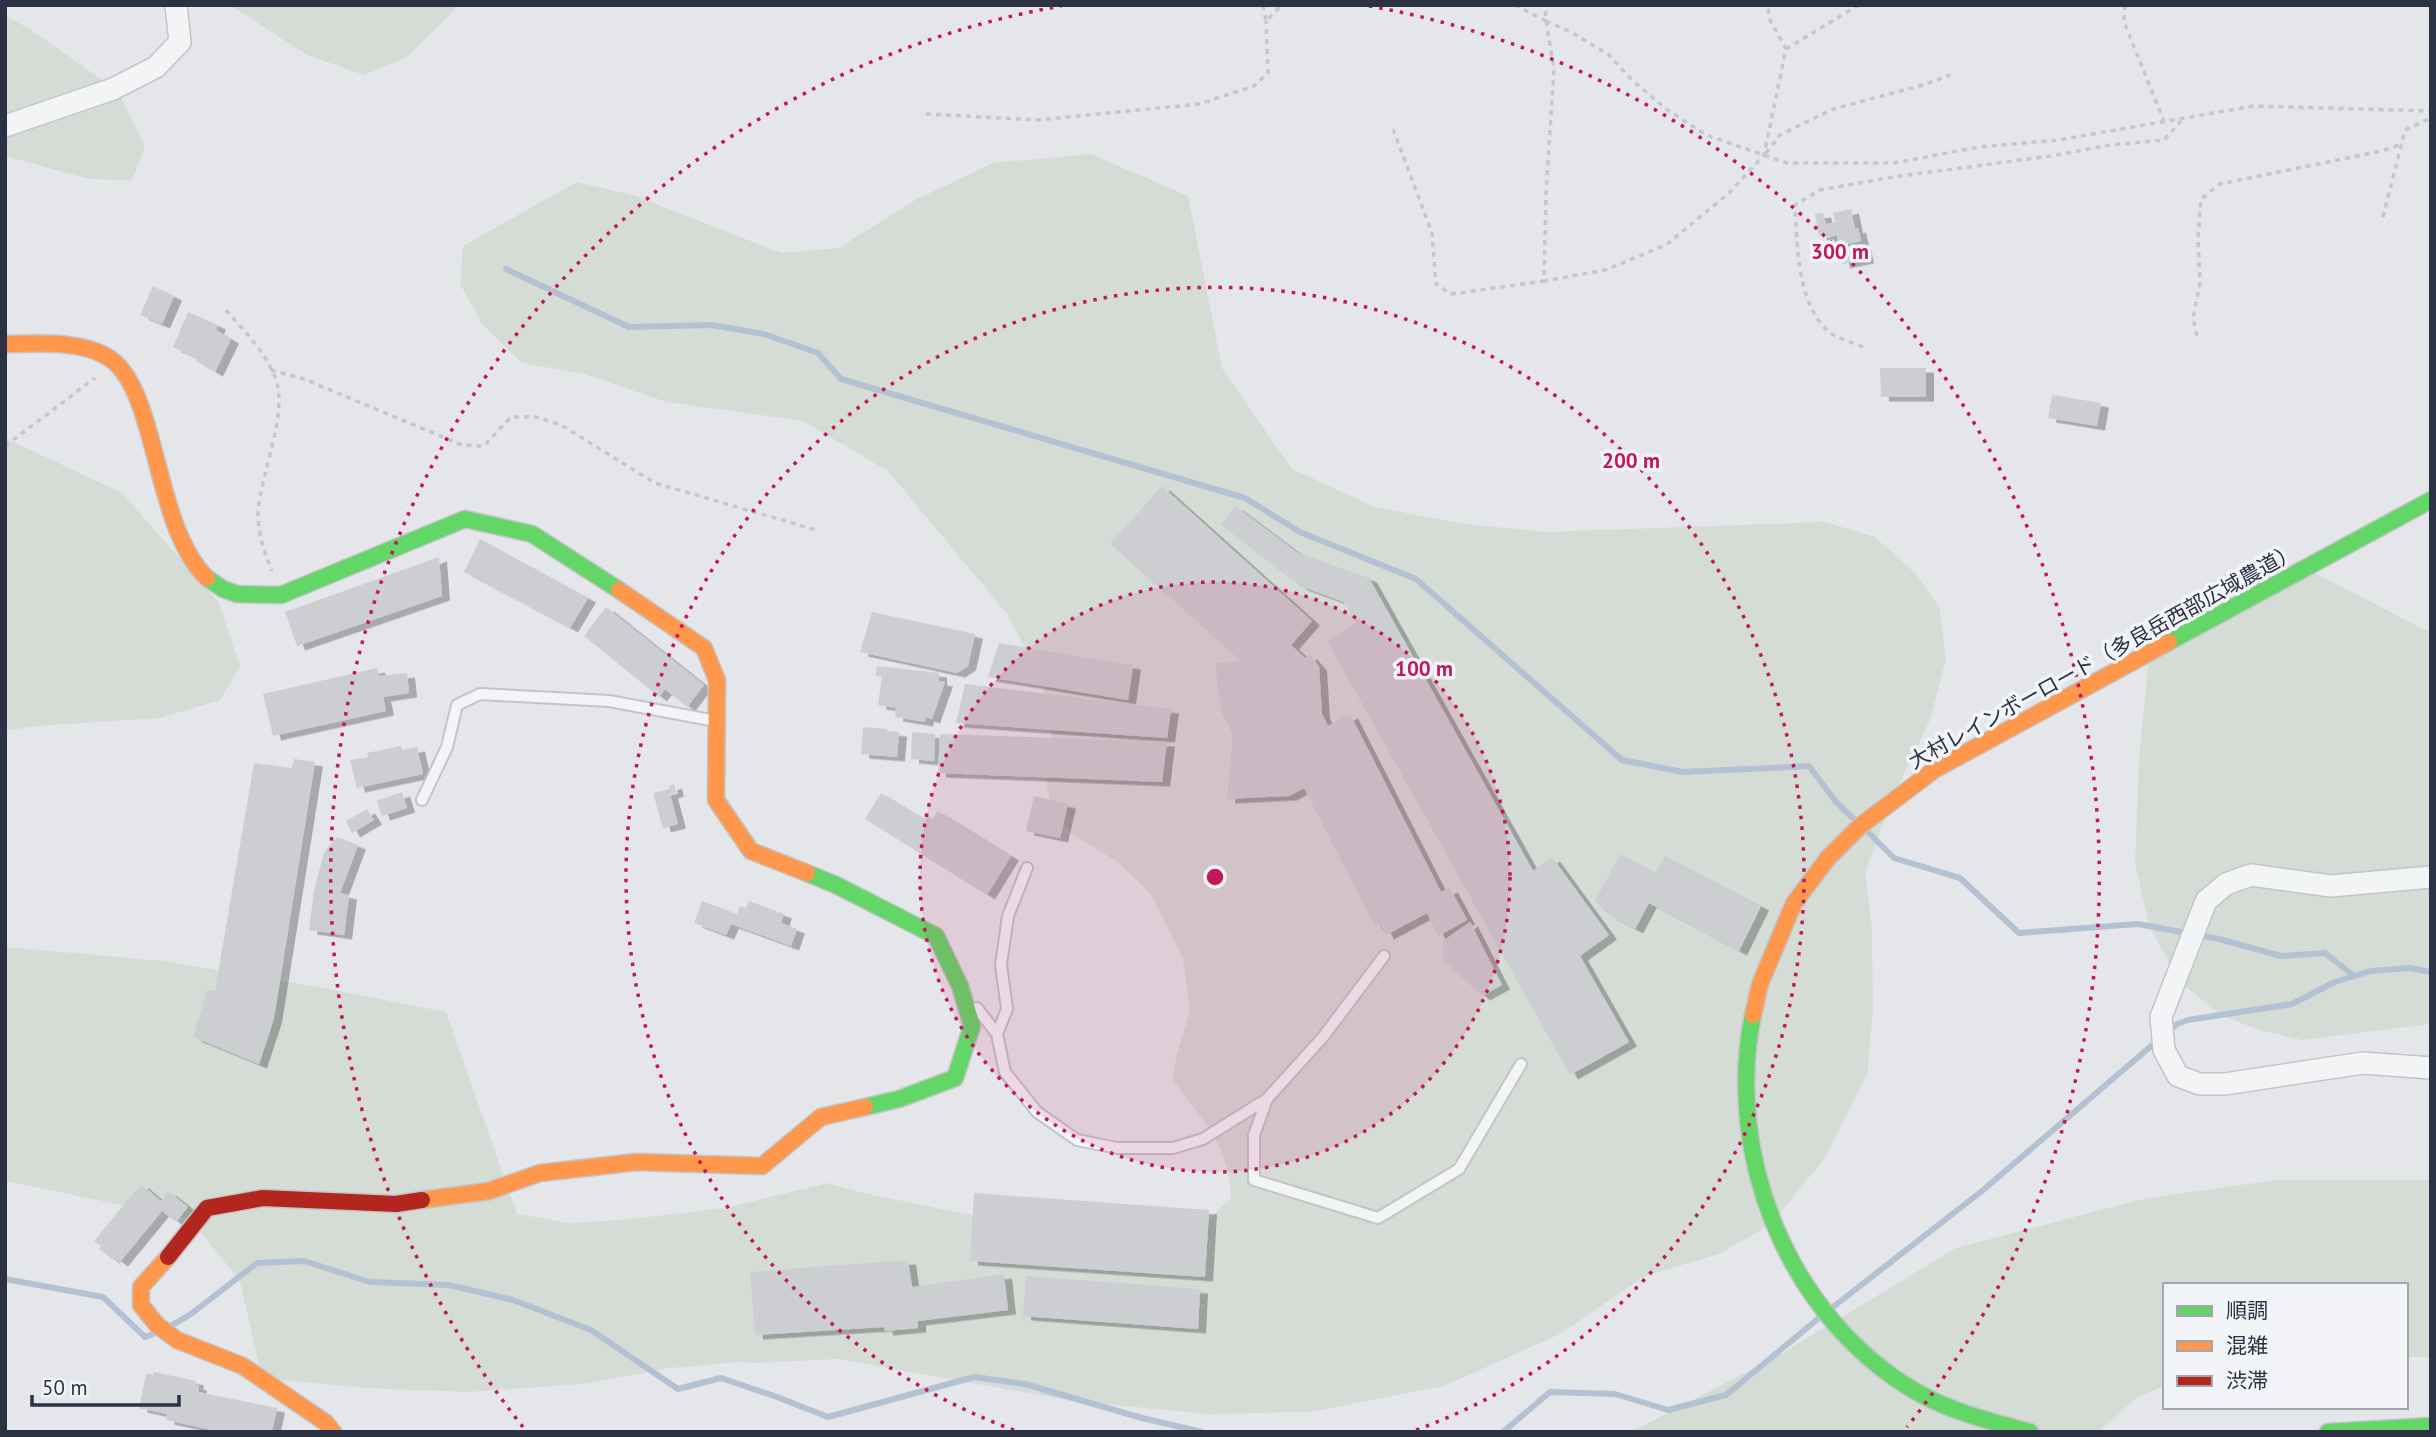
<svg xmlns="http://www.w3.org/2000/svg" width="2436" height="1437" font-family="'PT Sans','Noto Sans JP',sans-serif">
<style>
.green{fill:#d4dcd5}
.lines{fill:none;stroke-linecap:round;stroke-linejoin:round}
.stream{stroke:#b3c1d3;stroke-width:6}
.building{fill:#cdced1;filter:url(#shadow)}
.lane-casing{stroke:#c3c4c7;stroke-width:14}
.street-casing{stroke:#c3c4c7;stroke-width:24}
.fast-casing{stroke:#c3c4c7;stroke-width:19}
.slow-casing{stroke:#c3c4c7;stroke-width:19}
.jam-casing{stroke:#c3c4c7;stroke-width:19}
.path{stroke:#c6c7cc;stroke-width:3.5;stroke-dasharray:5 5;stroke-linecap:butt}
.lane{stroke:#f3f4f6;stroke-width:10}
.street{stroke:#f3f4f6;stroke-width:21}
.fast{stroke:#63d668;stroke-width:16}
.slow{stroke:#ff974d;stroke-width:16}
.jam{stroke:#b3261e;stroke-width:16}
.ring{fill:none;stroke:#c2185b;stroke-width:3.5;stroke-dasharray:3.5 7}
.labels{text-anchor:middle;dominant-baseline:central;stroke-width:7;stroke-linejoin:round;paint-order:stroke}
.street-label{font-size:21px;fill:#2b3243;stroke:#f2f4f8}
.centre{fill:#c2185b;stroke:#f2f4f8;stroke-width:3.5}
.ring-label{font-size:21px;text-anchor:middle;font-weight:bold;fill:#c2185b;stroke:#f2f4f8;stroke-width:7;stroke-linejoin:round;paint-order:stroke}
</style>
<defs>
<filter id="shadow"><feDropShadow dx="8" dy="4.5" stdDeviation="0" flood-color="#0004"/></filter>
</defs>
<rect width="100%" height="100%" fill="#e5e6e9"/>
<!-- green -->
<path class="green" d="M 231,5 L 456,5 L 454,11 L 407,57 L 364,75 L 307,55 Z
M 5,15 L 31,30 L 118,91 L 145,146 L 132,180 L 89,179 L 5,156 Z
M 1091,154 L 1188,196 L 1222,368 L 1292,469 L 1375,507 L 1464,524 L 1546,532 L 1825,522 L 1875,537 L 1916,574 L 1939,607 L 1946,659 L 1930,720 L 1891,801 L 1865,873 L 1872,928 L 1873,1010 L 1867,1075 L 1824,1159 L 1771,1224 L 1719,1254 L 1645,1276 L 1558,1335 L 1444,1386 L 1310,1412 L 1208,1414 L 1073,1401 L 837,1359 L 756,1363 L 739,1362 L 670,1368 L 582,1384 L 469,1392 L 365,1388 L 262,1378 L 240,1281 L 190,1219 L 5,1181 L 5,947 L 164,961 L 318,987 L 446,1012 L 517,1214 L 570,1223 L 621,1220 L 726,1208 L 827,1183 L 864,1193 L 1009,1223 L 1207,1221 L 1231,1198 C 1229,1145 1203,1120 1173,1080 L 1176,1057 L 1190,1011 L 1183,959 L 1150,893 L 1118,862 L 1070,833 L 1050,801 L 1045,774 L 1052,733 L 1043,683 L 1008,615 L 888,471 L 803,421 L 666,402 L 585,374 L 522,363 L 482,324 L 460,284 L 463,246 L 577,182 L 636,196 L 781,253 L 839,248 L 915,200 L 993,163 Z
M 5,438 L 122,493 L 219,603 L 240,667 L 220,700 L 160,718 L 36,726 L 5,731 Z
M 2273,564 L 2309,570 L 2431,633 L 2431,1024 L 2302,1040 L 2259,1030 L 2221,1015 L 2180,982 L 2150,928 L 2135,864 L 2139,761 L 2148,667 L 2164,625 L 2190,596 L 2225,574 Z
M 2277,1180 L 2431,1180 L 2431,1357 L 2406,1357 L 2406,1285 L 2165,1285 L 2165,1385 L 2135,1399 L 2098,1432 L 1631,1432 L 1776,1357 L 1956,1248 L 2147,1198 Z"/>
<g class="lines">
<!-- stream -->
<path class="stream" d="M 506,269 L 629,327 L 711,325 L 764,334 L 818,353 L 841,379 L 1245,498 L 1300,532 L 1416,579 L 1622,760 L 1683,772 L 1809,766 L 1836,802 L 1856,821
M 1867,831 L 1894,858 L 1960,878 L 2019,933 L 2138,924 L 2219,939 L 2281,956 L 2325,953 L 2354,976
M 2168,1032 L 2177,1024 L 2188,1020 L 2292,1004 L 2335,982 L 2370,971 L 2410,968 L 2431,972
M 5,1279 L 103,1297 L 145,1337 L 153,1334
M 1833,1307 L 1982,1191 L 2157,1041
M 172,1325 L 191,1314 L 257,1263 L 304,1261 L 370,1282 L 449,1285 L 513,1300 L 591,1330 L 678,1389 L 721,1378 L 777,1397 L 828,1417 L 974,1377 L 1025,1384 L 1142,1418 L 1202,1432
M 1503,1432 L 1550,1392 L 1615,1394 L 1668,1410 L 1726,1395 L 1819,1318"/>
</g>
<!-- building -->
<path class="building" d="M 1851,209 L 1855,229 L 1858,228 L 1861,241 L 1839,246 L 1837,235 L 1827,238 L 1826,235 L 1819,236 L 1815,214 L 1823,213 L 1826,224 L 1836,222 L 1833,213 Z
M 1863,244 L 1866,259 L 1842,264 L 1839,249 Z
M 153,286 L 174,296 L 162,324 L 140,315 Z
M 188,312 L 218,325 L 216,330 L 231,339 L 215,372 L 196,361 L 197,358 L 173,347 Z
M 1880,368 L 1926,368 L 1926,397 L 1881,397 Z
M 2052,395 L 2101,403 L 2097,426 L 2048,418 Z
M 1162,486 L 1312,621 L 1291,645 L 1305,658 L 1309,655 L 1319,666 L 1322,714 L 1328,726 L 1350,714 L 1441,892 L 1450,888 L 1467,920 L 1438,936 L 1427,913 L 1386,935 L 1380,923 L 1375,926 L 1304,788 L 1289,796 L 1227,799 L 1233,735 L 1221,711 L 1215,663 L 1241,661 L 1110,544 Z
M 1235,506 L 1298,553 L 1369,578 L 1533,871 L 1552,857 L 1609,935 L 1580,956 L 1629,1042 L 1570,1075 L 1327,641 L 1356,622 L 1344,602 L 1300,586 L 1221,525 Z
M 480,539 L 588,598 L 570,628 L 464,572 Z
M 439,557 L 442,596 L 297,646 L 285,612 Z
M 606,607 L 704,685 L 687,707 L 665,689 L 659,697 L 584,636 Z
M 872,612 L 975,634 L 968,666 L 957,673 L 860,652 Z
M 999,643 L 1133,665 L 1128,700 L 988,677 Z
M 877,666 L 939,673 L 939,681 L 945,682 L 932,719 L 926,717 L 925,722 L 895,717 L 896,708 L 878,705 L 882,677 L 876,676 Z
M 377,668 L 379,676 L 407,673 L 409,693 L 383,697 L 386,711 L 273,736 L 263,694 Z
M 965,684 L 1171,709 L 1167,738 L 956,723 Z
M 863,727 L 887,729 L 887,731 L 899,732 L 897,757 L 861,754 Z
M 912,732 L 935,734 L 934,761 L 911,759 Z
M 940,734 L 1167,742 L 1162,782 L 938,773 Z
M 401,746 L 402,750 L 417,747 L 423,774 L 357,788 L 350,760 L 368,757 L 367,753 Z
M 294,759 L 315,762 L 274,1018 L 259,1064 L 193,1037 L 207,990 L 215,991 L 254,763 L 292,768 Z
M 674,784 L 676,792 L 670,794 L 678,824 L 663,828 L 653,793 L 670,789 L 669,786 Z
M 402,792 L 407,808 L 382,816 L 377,801 Z
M 881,793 L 924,819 L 927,815 L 933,819 L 938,811 L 1011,856 L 987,895 L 865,819 Z
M 1034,796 L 1068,804 L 1060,838 L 1026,831 Z
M 367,809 L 374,820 L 352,833 L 346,821 Z
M 337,837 L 358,845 L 340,893 L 349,895 L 344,935 L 309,930 L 314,890 L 324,853 Z
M 1620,854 L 1655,873 L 1665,856 L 1761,906 L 1739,951 L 1649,903 L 1635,929 L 1610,916 L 1595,901 Z
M 702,901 L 737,914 L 740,906 L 746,908 L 749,901 L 784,914 L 781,923 L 797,929 L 791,946 L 731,924 L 726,935 L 694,923 Z
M 1470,922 L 1502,985 L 1482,996 L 1443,960 L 1443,941 Z
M 141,1184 L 161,1201 L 168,1191 L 188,1207 L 176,1222 L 162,1211 L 120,1262 L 113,1257 L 112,1259 L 99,1249 L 101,1246 L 94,1241 Z
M 974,1193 L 1209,1210 L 1205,1277 L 970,1261 Z
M 908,1260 L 912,1287 L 1004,1274 L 1008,1310 L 918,1321 L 918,1328 L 885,1331 L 884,1327 L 755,1335 L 750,1272 Z
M 1026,1276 L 1200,1289 L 1198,1329 L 1023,1316 Z
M 154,1372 L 196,1381 L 195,1385 L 199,1386 L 198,1392 L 277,1408 L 272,1432 L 221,1432 L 166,1420 L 167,1414 L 139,1408 L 146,1374 L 153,1375 Z"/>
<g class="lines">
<defs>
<path id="lane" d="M 422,800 L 447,747 L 457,705 L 480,694 L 609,701 L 716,721
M 977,1008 L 997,1034 L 1005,1072 L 1037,1112 L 1077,1140 L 1117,1148 L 1173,1148 L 1203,1139 L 1267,1099 L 1323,1037 L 1384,956
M 997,1034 L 1007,1009 L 1001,965 L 1008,916 L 1027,868
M 1267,1099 L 1254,1135 L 1254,1180 L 1378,1218 L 1459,1169 L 1521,1064"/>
<path id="street" d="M 5,126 L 113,89 L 156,67 L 180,42 L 176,5
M 2431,877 L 2331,886 L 2251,875 L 2226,884 L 2206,901 L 2161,1017 L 2164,1050 L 2178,1076 L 2200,1084 L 2225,1084 L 2363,1063 L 2431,1068"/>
<path id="fast" d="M 207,578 L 223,589 L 237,594 L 281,595 L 465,519 L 532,534 L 619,590
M 2169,642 L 2431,500
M 807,873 L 836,885 L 936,936 L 960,986 L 972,1026 L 955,1078 L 899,1099 L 865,1107
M 1753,1015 C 1724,1156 1789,1317 1915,1391 C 1951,1412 1990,1421 2030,1432
M 2328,1432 L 2431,1426"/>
<path id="slow" d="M 5,344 C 37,344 77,340 106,356 C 159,385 152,525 207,578
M 619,590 L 704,648 L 717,680 L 716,800 L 751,851 L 807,873
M 1753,1015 L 1760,984 L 1794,903 L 1828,858 L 1860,826 L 1934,770 L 2169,642
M 422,1200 L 489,1191 L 540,1173 L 637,1162 L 762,1166 L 821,1117 L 865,1107
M 168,1257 L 141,1287 L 141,1305 L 157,1325 L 177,1340 L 243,1366 L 326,1423 L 333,1432"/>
<path id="jam" d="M 168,1257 L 207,1208 L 263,1198 L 396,1204 L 422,1200"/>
</defs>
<!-- lane casing -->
<use href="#lane" class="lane-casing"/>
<!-- street casing -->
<use href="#street" class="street-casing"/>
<!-- fast casing -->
<use href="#fast" class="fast-casing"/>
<!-- slow casing -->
<use href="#slow" class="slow-casing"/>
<!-- jam casing -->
<use href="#jam" class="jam-casing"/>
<!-- path -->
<path class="path" d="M 1263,5 L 1266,21 L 1278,9 L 1278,5
M 1515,5 L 1546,21 L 1545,5
M 2125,5 L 2124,22 L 2164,121
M 1546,21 L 1571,32 L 1609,55 L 1632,80 L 1666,109 L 1706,135 L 1787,163 L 1894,163 L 1979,147 L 2058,140 L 2254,106 L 2431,111
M 1546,21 L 1554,69 L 1546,193 L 1544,281 L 1605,270 L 1666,245 L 1729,193 L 1764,155 L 1786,49 L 1769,18 L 1768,5
M 1786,49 L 1859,5
M 926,114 L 1039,120 L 1199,104 L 1254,86 L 1268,73 L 1266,21
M 1393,129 L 1432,233 L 1436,284 L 1451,294 L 1544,281
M 1766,153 L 1780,135 L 1833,109 L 1923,85 L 1950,75
M 2383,217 L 2405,130 L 2431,118
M 226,310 C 245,332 266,352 276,380 C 288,414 260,476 258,513 C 258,533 264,552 272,571
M 2197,336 L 2193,318 L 2200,283 L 2198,239 L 2201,199 L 2220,184 L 2382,151 L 2401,144
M 1863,347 C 1852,342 1836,338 1828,331 C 1797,303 1797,244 1795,205 L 1820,190 L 1893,177 L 2051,156 L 2110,145 L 2164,140 L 2181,121
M 271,370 L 304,379 L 462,445 L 484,446 L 511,417 L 536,417 L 561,425 L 655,483 L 816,530
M 5,446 L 95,378"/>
<!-- lane -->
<use href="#lane" class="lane"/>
<!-- street -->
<use href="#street" class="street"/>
<!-- fast -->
<use href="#fast" class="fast"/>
<!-- slow -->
<use href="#slow" class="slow"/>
<!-- jam -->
<use href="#jam" class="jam"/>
</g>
<!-- distance rings -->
<circle cx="1215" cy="877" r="295" fill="#c2185b" fill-opacity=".12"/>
<g class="ring">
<circle cx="1215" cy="877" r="295"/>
<path d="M1014 1430A589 589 0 1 1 1416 1430"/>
<path d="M523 1427A884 884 0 0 1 1061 6M1369 6A884 884 0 0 1 1907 1427"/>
</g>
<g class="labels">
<!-- street labels -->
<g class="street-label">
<text transform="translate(2103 656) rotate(-29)">大村レインボーロード（多良岳西部広域農道）</text>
</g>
</g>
<circle cx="1215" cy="877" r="10" class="centre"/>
<g class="ring-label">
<text x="1840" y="259">300 m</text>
<text x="1631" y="468">200 m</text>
<text x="1424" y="676">100 m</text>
</g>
<!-- border -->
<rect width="2436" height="1437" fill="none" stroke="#2b3243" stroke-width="14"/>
<!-- legend -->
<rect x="2163" y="1283" width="245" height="126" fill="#f2f4f8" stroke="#a2a6b0" stroke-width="2"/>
<rect x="2177" y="1306" width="35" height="10" fill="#63d668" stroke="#a2a6b0" stroke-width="2"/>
<text x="2226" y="1318" font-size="21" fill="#2b3243">順調</text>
<rect x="2177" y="1341" width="35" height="10" fill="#ff974d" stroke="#a2a6b0" stroke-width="2"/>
<text x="2226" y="1353" font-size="21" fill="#2b3243">混雑</text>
<rect x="2177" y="1376" width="35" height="10" fill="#b3261e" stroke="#a2a6b0" stroke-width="2"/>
<text x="2226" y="1388" font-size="21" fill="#2b3243">渋滞</text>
<!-- scale -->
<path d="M32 1395v10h147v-10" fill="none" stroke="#2b3243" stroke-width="3.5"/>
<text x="42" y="1395" font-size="21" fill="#2b3243" stroke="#f2f4f8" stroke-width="5" paint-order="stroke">50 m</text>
</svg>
